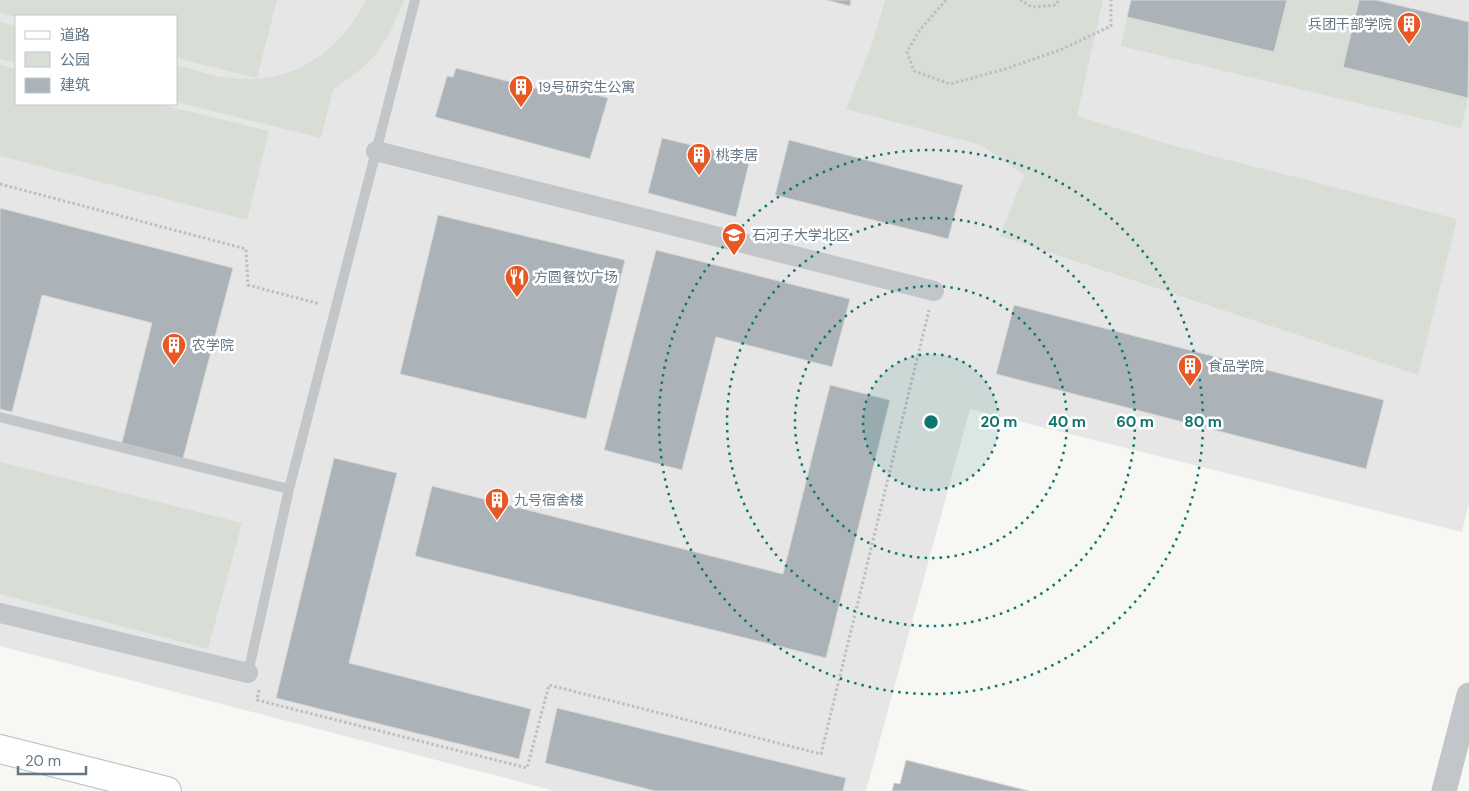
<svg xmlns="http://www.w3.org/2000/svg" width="1469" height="791" font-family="'DM Sans','Noto Sans SC',sans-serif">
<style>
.built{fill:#e5e6e5;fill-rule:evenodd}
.green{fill:#d8ded5}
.building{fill:#abb3b9;stroke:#d8d8d6}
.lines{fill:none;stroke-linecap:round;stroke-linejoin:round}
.secondary-casing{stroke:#b6bbc0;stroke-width:30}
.path{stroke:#bcbec1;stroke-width:3;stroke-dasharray:2.5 2.5;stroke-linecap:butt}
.service{stroke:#c2c6c9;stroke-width:10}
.minor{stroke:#c2c6c9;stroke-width:20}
.tertiary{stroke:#c2c6c9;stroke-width:25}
.secondary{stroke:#fff;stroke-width:28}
.ring{fill:none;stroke:#0f766e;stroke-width:2.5;stroke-dasharray:2.5 5}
.labels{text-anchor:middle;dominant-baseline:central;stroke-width:5;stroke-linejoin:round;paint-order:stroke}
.poi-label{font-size:14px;fill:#657685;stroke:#fff;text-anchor:start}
.centre{fill:#0f766e;stroke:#fff;stroke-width:2.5}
.ring-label{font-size:15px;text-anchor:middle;font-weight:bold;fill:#0f766e;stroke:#fff;stroke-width:5;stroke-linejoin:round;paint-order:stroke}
</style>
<rect width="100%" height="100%" fill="#f7f7f4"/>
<!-- built -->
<path class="built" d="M 0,0 L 1469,0 L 1469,502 L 1462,532 L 970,409 L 866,791 L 555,791 L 0,646 ZM 16,16 L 176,16 L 176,104 L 16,104 Z"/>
<!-- green -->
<path class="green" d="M 0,0 L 277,0 L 257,78 L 176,58 L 176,16 L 16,17 L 0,13 Z
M 366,0 L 404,0 L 389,35 L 375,55 L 360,70 L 333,90 L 321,138 L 176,102 L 176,65 C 193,69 211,76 229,78 C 291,85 338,55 366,0 Z
M 885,0 L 1103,0 L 1077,116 L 1171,145 L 1457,219 L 1418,375 L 1000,236 L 1024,175 L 981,145 L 846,109 L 873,41 Z
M 1287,0 L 1359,0 L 1343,67 L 1468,98 L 1461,128 L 1121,46 L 1127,17 L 1274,52 Z
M 0,22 L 16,26 L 16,63 L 0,59 Z
M 0,65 L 16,69 L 16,104 L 158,104 L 269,131 L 247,220 L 0,156 Z
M 0,462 L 242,523 L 208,649 L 0,594 Z"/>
<!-- building -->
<path class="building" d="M 826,0 L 851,0 L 850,6 Z
M 1131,0 L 1287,0 L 1274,52 L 1127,17 Z
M 1359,0 L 1376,0 L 1469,22 L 1468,98 L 1343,67 Z
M 456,68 L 550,92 L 557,85 L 608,98 L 590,159 L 435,117 L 447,76 L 453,77 Z
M 662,138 L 750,159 L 736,217 L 648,193 Z
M 789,140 L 963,185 L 948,239 L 775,195 Z
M 0,208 L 233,268 L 181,466 L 120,450 L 152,323 L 42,295 L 12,412 L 0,409 Z
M 438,215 L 625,260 L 586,419 L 400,374 Z
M 656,250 L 850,299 L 832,367 L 716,337 L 682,470 L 604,450 Z
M 1014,305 L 1384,400 L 1366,469 L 996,374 Z
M 830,385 L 890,400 L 826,658 L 415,556 L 432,486 L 783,574 Z
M 334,458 L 397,473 L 349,663 L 531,709 L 519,759 L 276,698 Z
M 557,708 L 846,778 L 843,791 L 655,791 L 545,763 Z
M 906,760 L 1029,791 L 892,791 L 894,783 L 900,784 Z"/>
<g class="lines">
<defs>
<path id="secondary" d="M 0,749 L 167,791"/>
</defs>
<!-- secondary casing -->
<use href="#secondary" class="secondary-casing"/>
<!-- path -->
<path class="path" d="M 946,0 L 919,31 L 907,52 L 914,71 L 950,84 L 1005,69 L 1060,50 L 1111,26 L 1111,0
M 1020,0 L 1032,7 L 1056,5 L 1059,0
M 0,184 L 246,249 L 248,285 L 320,304
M 259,690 L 257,700 L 527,768 L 549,685 L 821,754 L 929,310"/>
<!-- service -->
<path class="service" d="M 0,417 L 289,489
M 248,673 L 289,489 L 415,0"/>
<!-- minor -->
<path class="minor" d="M 376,151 L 934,291
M 0,613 L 248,673"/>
<!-- tertiary -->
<path class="tertiary" d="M 1444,791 L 1469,695"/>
<!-- secondary -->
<use href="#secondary" class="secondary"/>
</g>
<!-- distance rings -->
<circle cx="931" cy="422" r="68" fill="#0f766e" fill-opacity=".12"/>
<g class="ring">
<circle cx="931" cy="422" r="68"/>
<circle cx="931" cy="422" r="136"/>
<circle cx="931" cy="422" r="204"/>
<circle cx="931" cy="422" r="272"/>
</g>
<!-- icons -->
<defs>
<symbol id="building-pin" viewBox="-11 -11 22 30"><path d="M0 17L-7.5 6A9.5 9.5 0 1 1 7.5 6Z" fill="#e75824" stroke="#fff"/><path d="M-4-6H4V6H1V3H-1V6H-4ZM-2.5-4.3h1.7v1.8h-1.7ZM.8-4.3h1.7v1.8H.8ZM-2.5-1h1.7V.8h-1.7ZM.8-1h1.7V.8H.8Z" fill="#fff"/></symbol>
<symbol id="university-pin" viewBox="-11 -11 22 30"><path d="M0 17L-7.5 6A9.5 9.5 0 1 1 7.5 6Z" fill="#e75824" stroke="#fff"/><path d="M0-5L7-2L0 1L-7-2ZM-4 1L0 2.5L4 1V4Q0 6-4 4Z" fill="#fff"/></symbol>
<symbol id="restaurant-pin" viewBox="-11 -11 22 30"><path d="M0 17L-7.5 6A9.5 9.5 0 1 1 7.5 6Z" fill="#e75824" stroke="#fff"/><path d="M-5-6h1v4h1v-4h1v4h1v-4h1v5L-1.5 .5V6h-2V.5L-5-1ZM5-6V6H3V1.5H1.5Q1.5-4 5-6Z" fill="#fff"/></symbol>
</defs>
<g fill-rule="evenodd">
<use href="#building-pin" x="1395" y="10" width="28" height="38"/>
<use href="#building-pin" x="507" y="73" width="28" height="38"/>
<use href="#building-pin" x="685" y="141" width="28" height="38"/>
<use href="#university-pin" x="720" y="221" width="28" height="38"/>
<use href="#restaurant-pin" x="503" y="263" width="28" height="38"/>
<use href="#building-pin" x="160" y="331" width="28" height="38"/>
<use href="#building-pin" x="1176" y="352" width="28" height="38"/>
<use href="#building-pin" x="483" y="486" width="28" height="38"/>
</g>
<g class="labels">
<!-- poi labels -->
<g class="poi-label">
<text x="1392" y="24" text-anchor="end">兵团干部学院</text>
<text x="538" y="87">19号研究生公寓</text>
<text x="716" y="155">桃李居</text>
<text x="752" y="235">石河子大学北区</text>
<text x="534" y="277">方圆餐饮广场</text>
<text x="192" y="345">农学院</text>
<text x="1208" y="366">食品学院</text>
<text x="514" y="500">九号宿舍楼</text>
</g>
</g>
<circle cx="931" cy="422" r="8" class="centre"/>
<g class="ring-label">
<text x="999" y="427">20 m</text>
<text x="1067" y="427">40 m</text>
<text x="1135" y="427">60 m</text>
<text x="1203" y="427">80 m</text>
</g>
<!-- legend -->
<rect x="15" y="15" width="162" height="90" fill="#ffffff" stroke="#c1c8ce"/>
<rect x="25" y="31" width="25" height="8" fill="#ffffff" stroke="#c1c8ce"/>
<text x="60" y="40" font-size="15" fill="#657685">道路</text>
<rect x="25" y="52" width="25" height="15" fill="#d8ded5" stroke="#c1c8ce"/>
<text x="60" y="65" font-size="15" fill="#657685">公园</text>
<rect x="25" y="78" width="25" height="15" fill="#abb3b9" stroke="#c1c8ce"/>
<text x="60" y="90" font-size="15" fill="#657685">建筑</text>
<!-- scale -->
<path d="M18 766v8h68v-8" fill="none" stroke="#657685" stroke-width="2.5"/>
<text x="25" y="766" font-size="15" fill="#657685" stroke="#ffffff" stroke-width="4" paint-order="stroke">20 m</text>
</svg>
